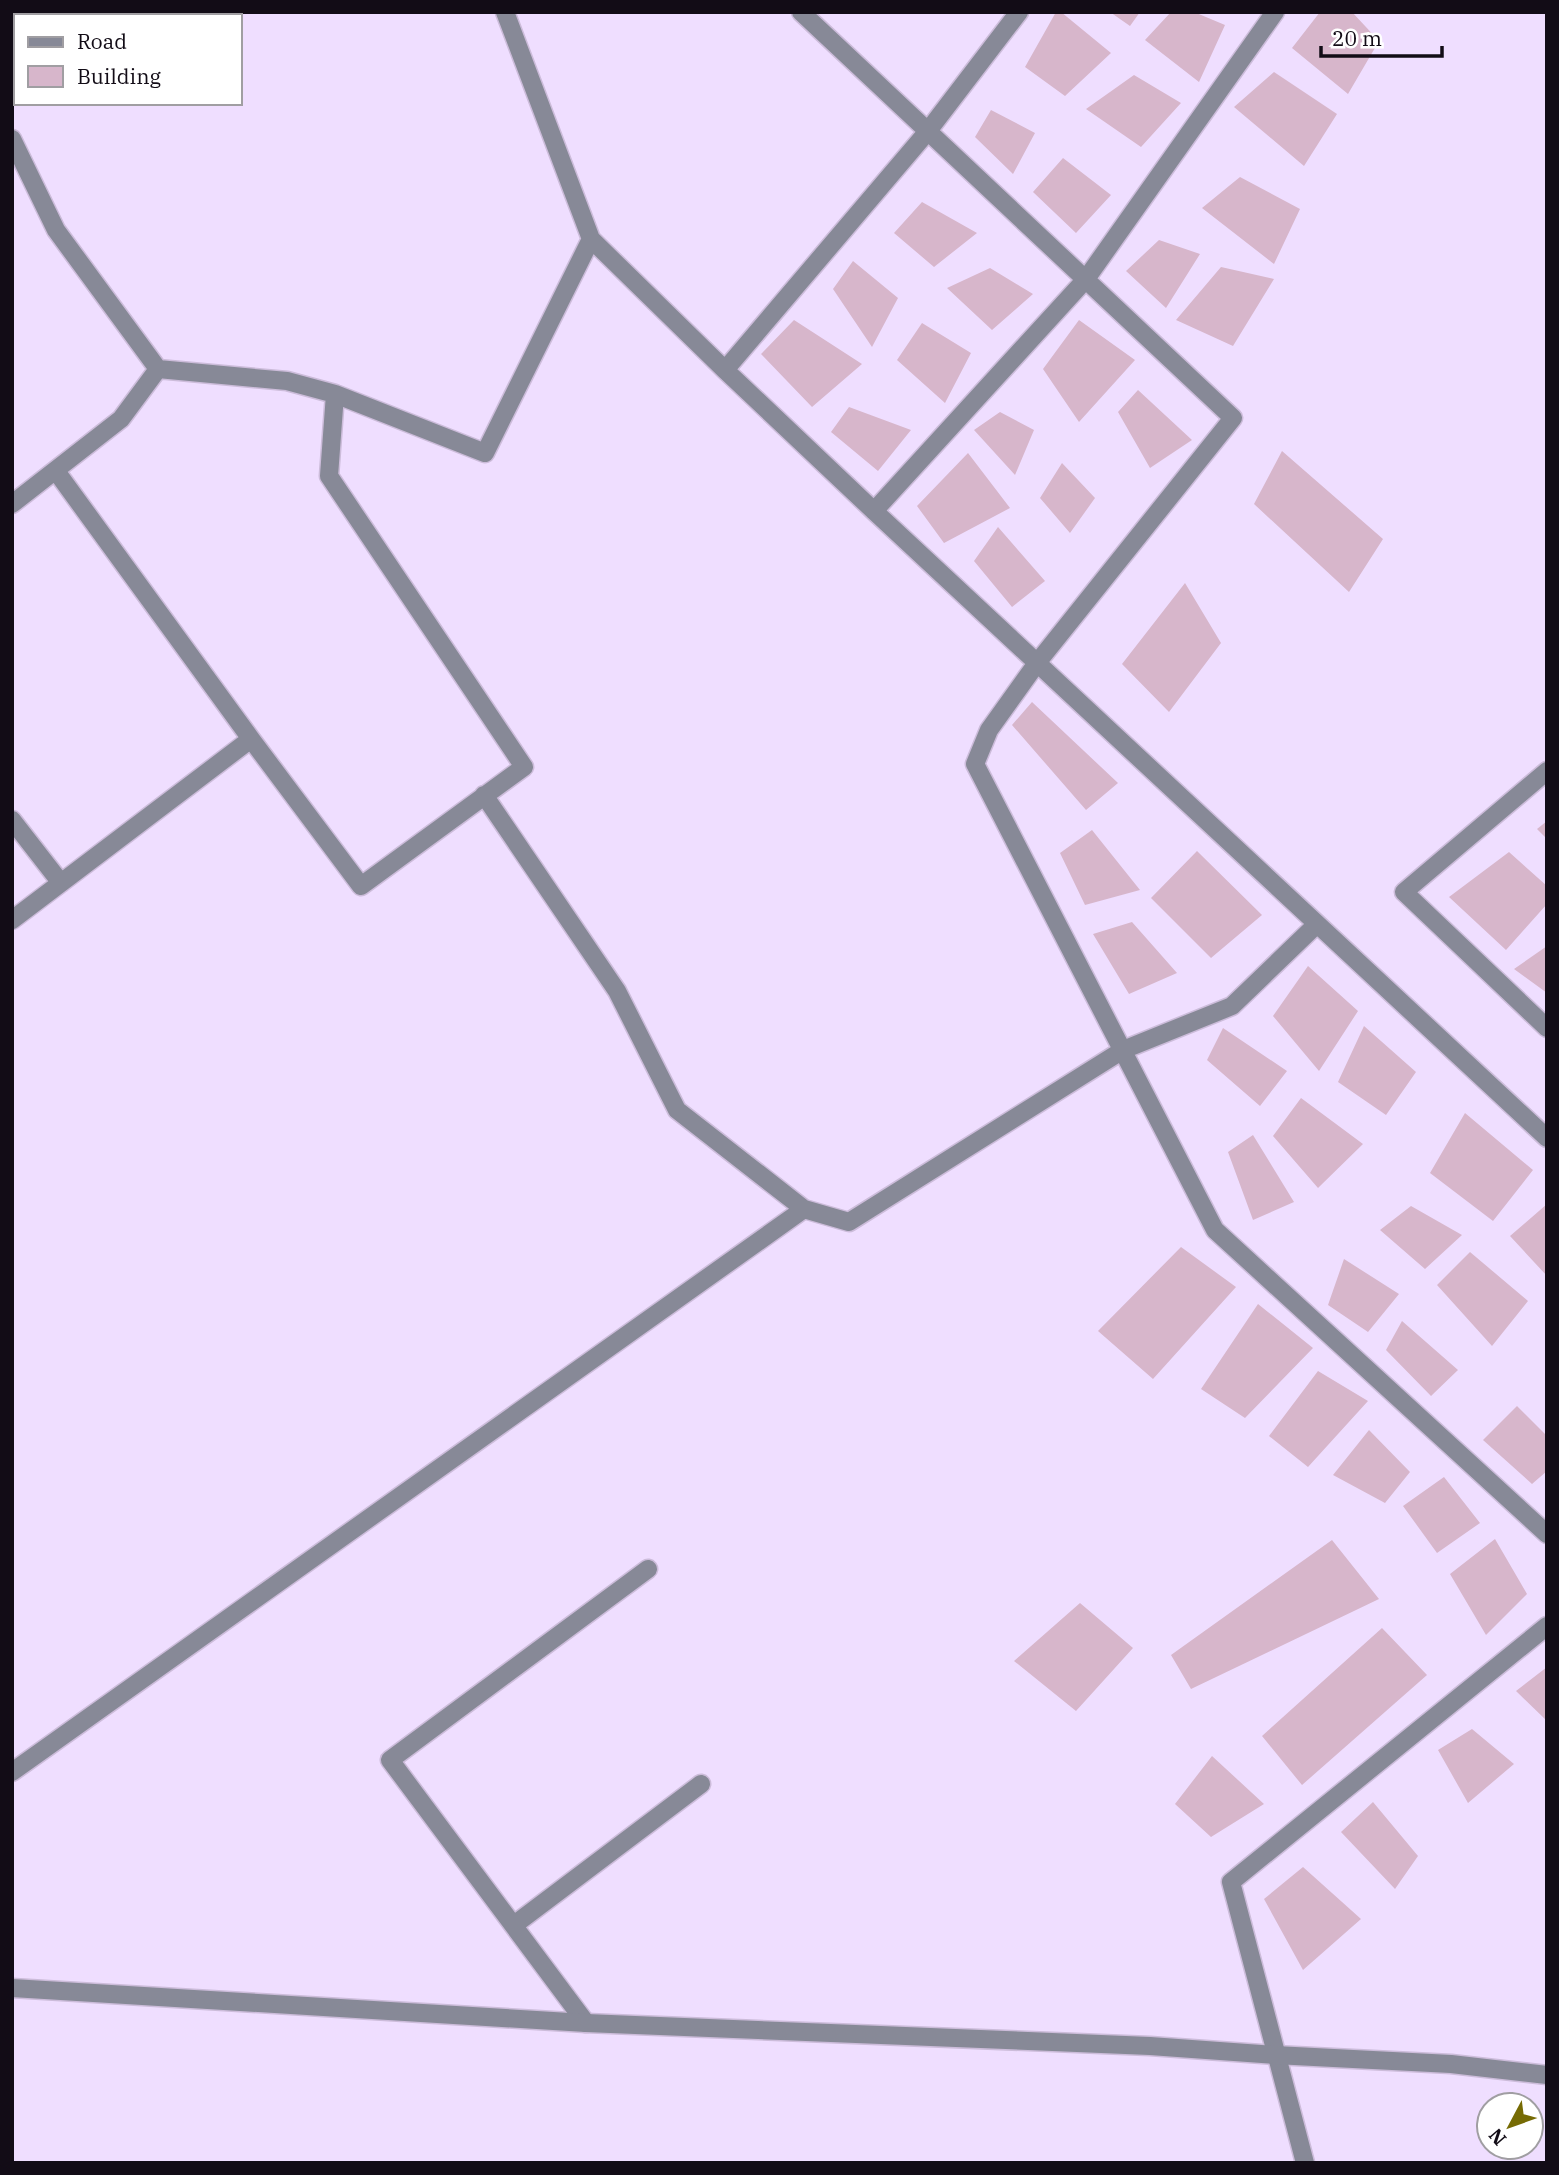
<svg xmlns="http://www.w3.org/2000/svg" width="1559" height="2175" font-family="'IBM Plex Serif',serif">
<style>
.building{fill:#d7b6cb}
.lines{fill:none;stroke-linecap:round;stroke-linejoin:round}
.minor-casing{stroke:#ccbcda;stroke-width:21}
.tertiary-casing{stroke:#ccbcda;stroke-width:21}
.minor{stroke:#878997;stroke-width:18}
.tertiary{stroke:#878997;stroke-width:18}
</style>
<rect width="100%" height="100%" fill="#efdeff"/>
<!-- building -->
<path class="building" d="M 1056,12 L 1061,12 L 1111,53 L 1065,96 L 1025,67 Z
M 1110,12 L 1140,12 L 1130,26 Z
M 1171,12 L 1194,12 L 1225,25 L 1199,82 L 1145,40 Z
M 1320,12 L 1352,12 L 1379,41 L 1348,94 L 1292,48 Z
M 1274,72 L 1337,114 L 1304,166 L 1234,107 Z
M 1134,75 L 1181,103 L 1141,147 L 1086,109 Z
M 991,110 L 1035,133 L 1013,174 L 975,137 Z
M 1063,158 L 1111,195 L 1076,233 L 1033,192 Z
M 1240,177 L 1300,209 L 1274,264 L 1202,208 Z
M 922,202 L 977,233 L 934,267 L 894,233 Z
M 1159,240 L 1200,254 L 1166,308 L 1126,271 Z
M 853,261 L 898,298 L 872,347 L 833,289 Z
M 1221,267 L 1274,279 L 1233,346 L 1176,320 Z
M 990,268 L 1033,294 L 992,330 L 947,288 Z
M 794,320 L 862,364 L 812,407 L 761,354 Z
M 1079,320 L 1135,360 L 1079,422 L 1043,369 Z
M 922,323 L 971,353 L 945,403 L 897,360 Z
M 1138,390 L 1192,440 L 1150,468 L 1118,412 Z
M 849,407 L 911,430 L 878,471 L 831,432 Z
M 1000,412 L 1034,430 L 1015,475 L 974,430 Z
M 1282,451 L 1383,539 L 1349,592 L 1254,504 Z
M 968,453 L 1010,508 L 944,543 L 917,506 Z
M 1062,463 L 1095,498 L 1070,533 L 1040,498 Z
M 998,527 L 1045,581 L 1012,607 L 974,561 Z
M 1185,583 L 1221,643 L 1169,712 L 1122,664 Z
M 1032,702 L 1118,783 L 1086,810 L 1012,725 Z
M 1547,821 L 1547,839 L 1537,829 Z
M 1092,830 L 1140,890 L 1085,905 L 1060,853 Z
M 1197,851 L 1262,915 L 1211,958 L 1151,898 Z
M 1509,852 L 1547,886 L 1547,904 L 1506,950 L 1449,897 Z
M 1132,922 L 1177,973 L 1129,994 L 1093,934 Z
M 1547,946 L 1547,993 L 1514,969 Z
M 1308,966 L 1358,1011 L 1319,1071 L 1273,1016 Z
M 1364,1026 L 1416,1072 L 1386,1115 L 1338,1082 Z
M 1223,1028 L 1287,1071 L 1260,1106 L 1207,1060 Z
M 1301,1098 L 1363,1144 L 1318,1188 L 1273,1136 Z
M 1465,1113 L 1533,1170 L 1493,1221 L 1430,1173 Z
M 1253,1135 L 1294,1202 L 1253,1220 L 1228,1152 Z
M 1547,1204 L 1547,1276 L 1510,1236 Z
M 1411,1206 L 1462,1235 L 1425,1269 L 1380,1230 Z
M 1181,1247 L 1236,1287 L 1153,1379 L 1098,1331 Z
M 1470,1252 L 1528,1301 L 1492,1346 L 1437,1285 Z
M 1344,1259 L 1399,1294 L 1368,1332 L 1328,1305 Z
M 1258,1304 L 1313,1348 L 1245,1418 L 1201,1389 Z
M 1402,1321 L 1458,1370 L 1431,1396 L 1386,1350 Z
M 1318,1371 L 1368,1401 L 1308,1467 L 1269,1436 Z
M 1517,1406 L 1547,1436 L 1547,1471 L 1532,1484 L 1483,1440 Z
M 1369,1430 L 1410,1472 L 1385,1503 L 1333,1475 Z
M 1444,1477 L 1480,1523 L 1437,1553 L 1403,1506 Z
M 1495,1539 L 1527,1594 L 1486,1635 L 1450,1574 Z
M 1332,1540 L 1379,1599 L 1191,1689 L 1171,1655 Z
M 1080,1603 L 1133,1648 L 1076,1711 L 1014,1661 Z
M 1382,1628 L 1427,1675 L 1302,1785 L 1262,1736 Z
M 1547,1667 L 1547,1721 L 1516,1691 Z
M 1472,1729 L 1514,1764 L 1468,1803 L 1438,1750 Z
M 1212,1756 L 1264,1804 L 1211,1837 L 1175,1804 Z
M 1373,1802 L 1418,1856 L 1395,1889 L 1341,1832 Z
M 1303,1867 L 1361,1919 L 1303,1970 L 1264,1899 Z"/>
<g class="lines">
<defs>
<path id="minor" d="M 505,12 L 591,239 L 725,370 L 874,511 L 1547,1138
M 801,12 L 1233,418 L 1037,663 L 989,730 L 975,764 L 1215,1230 L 1547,1534
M 12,139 L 56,230 L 158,369 L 287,381 L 335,394 L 485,453 L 591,239
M 725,370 L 928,131 L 1019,12
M 56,471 L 251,739 L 361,886 L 524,767 L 329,476 L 335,394
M 12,504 L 121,419 L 158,369
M 874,511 L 1086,279 L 1275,12
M 1547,771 L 1404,892 L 1547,1028
M 484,795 L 617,991 L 677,1110 L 804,1209
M 12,820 L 61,883
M 12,920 L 251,739
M 12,1772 L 804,1209 L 849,1222 L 1123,1050 L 1232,1006 L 1316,925
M 514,1925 L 701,1784
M 586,2023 L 390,1760 L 648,1569
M 1305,2163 L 1231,1882 L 1547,1626"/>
<path id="tertiary" d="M 12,1988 L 586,2023 L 1150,2046 L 1275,2055 L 1451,2064 L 1547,2075"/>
</defs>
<!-- minor casing -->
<use href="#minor" class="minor-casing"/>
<!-- tertiary casing -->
<use href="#tertiary" class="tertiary-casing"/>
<!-- minor -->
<use href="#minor" class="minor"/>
<!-- tertiary -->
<use href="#tertiary" class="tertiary"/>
</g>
<!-- border -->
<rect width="1559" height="2175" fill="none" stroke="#120c16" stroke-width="28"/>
<!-- legend -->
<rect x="14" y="14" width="228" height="91" fill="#ffffff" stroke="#a09ea2" stroke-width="2"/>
<rect x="28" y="37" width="35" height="10" fill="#878997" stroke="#a09ea2" stroke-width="2"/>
<text x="77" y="49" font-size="21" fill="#120c16">Road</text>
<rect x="28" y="66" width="35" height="21" fill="#d7b6cb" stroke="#a09ea2" stroke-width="2"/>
<text x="77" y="84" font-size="21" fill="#120c16">Building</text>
<!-- north arrow -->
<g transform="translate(1510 2126) rotate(229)"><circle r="33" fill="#ffffff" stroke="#a09ea2" stroke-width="2"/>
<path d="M0-5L12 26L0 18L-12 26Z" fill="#766b04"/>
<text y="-10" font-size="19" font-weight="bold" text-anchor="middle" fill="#120c16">N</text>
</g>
<!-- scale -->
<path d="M1321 46v10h121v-10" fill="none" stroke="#120c16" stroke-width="3.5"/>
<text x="1332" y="46" font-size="21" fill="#120c16" stroke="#ffffff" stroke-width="5" paint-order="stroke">20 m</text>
</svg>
